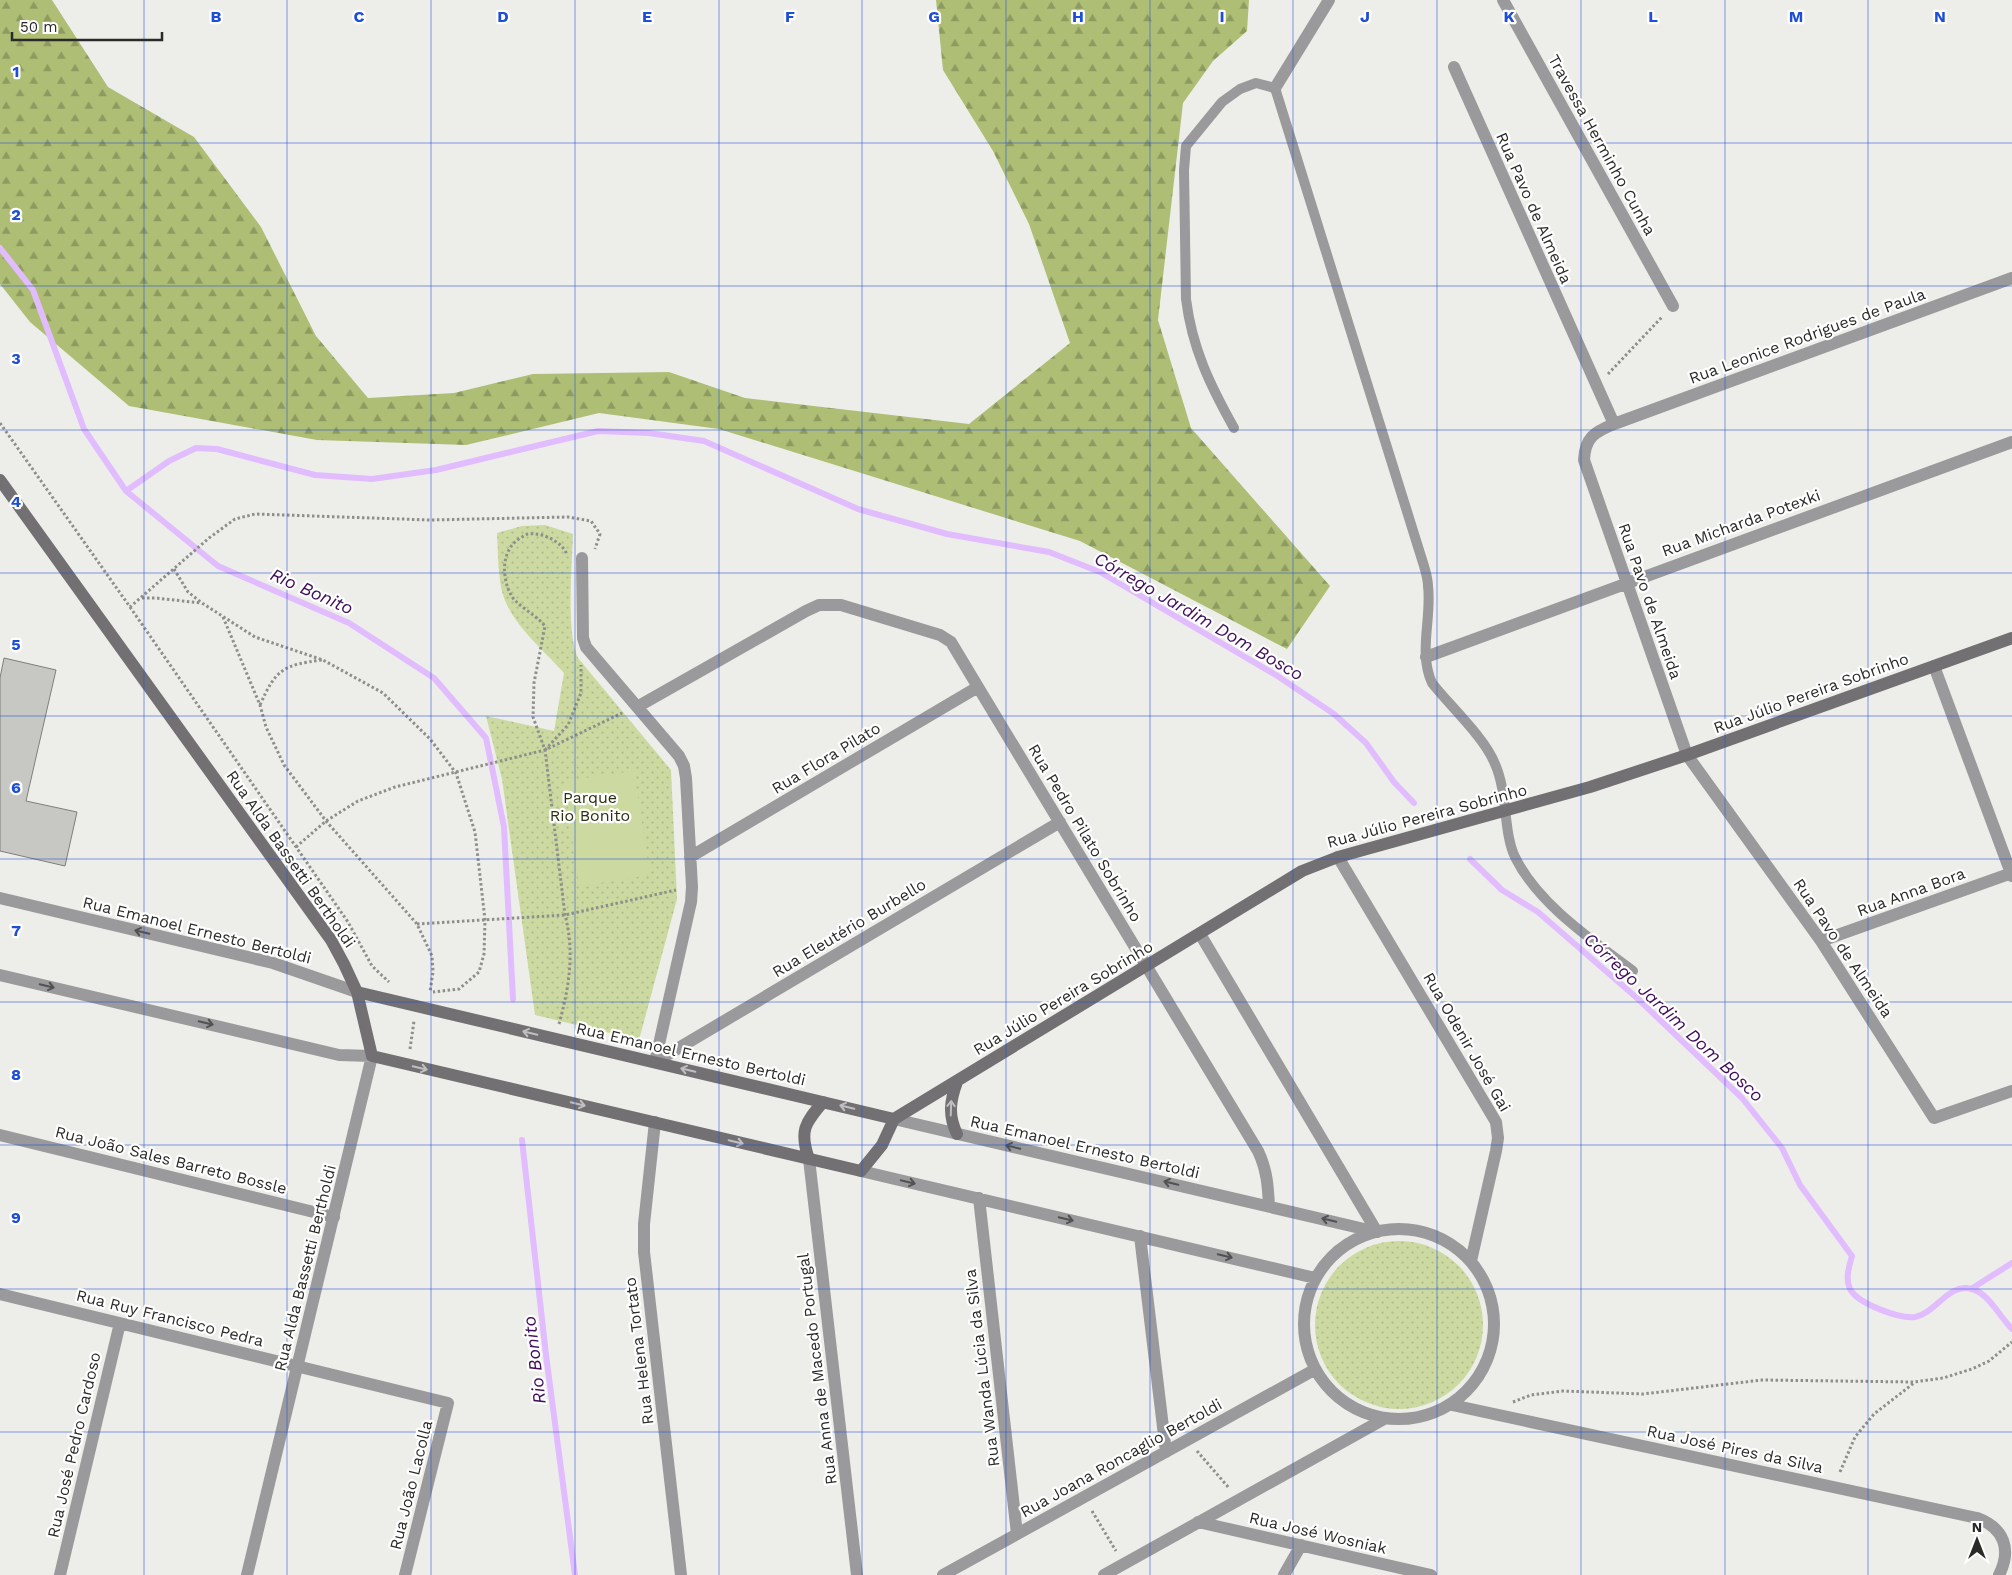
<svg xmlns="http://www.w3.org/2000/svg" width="2012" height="1575" font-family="'Work Sans',sans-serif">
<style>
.green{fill:url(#green-dots)}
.forest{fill:url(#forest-firs)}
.pitch{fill:#ccdaa2}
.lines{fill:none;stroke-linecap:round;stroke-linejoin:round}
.stream{stroke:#e1bcfe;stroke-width:6}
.building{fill:#c7c8c3;stroke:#7e7f7b}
.path{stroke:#8e8f8b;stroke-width:3;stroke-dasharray:2.5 2.5;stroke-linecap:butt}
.service{stroke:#9a999b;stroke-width:10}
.minor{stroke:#9a999b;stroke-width:12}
.tertiary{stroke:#9a999b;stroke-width:12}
.secondary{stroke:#727073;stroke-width:12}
.oneway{stroke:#515251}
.oneway2{stroke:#c0bfc0}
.grid{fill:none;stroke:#1d4ed8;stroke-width:1;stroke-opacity:0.55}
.labels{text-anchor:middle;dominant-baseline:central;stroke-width:4.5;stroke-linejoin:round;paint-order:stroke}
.street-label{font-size:16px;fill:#2a2b29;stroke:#fff}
.park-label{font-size:16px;fill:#2a3010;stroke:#fff}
.water-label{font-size:18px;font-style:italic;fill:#3f0d5a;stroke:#fff}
.grid-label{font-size:16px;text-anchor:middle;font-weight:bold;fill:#1d4ed8;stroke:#fff;stroke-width:4.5;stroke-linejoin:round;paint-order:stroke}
</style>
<defs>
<pattern id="green-dots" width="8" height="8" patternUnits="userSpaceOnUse" patternTransform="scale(1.25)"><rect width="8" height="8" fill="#ccdaa2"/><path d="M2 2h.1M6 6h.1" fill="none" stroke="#afbb8c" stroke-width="1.8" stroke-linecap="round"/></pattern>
<pattern id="forest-firs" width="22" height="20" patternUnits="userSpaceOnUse" patternTransform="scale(1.25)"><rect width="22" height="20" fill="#aebe75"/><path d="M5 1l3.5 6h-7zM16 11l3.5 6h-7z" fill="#8e9b60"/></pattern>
</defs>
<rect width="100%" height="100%" fill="#edeee9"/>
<!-- green -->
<path class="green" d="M 545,525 L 573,534 C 572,566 566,632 578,658 L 671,770 L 677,899 L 639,1040 L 535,1015 L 502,779 L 486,716 L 554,731 L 564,673 C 541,647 508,622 501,587 C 498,570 498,550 497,533 L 522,526 Z
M1315 1325a84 84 0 1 1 168 0a84 84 0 1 1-168 0Z"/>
<!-- forest -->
<path class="forest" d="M 0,0 L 52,0 L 108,87 L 194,137 L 261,227 L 316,336 L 368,398 L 454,393 L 533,374 L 669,372 L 745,398 L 969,424 L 1070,343 L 1029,224 L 993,151 L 943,70 L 936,0 L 1249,0 L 1247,31 L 1213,61 L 1183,103 L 1158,320 L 1191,428 L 1330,586 L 1287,649 L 1080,541 L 719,429 L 599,413 L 466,445 L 317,440 L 129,406 L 30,322 L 0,284 Z"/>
<!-- pitch -->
<path class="pitch" d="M 634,771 L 650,875 L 579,886 L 564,781 Z"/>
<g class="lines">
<!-- stream -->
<path class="stream" d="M 0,248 L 33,290 L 84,429 L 126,491 L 218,566 L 349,623 L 434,678 L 486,738 L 504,827 L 513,999
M 126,491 L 169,461 L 196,448 L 217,449 L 315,475 L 372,479 L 436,470 L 598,431 L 649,433 L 704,441 L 858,509 L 947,534 L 1049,552 L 1100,572 L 1276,675 L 1334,714 L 1366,743 L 1394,782 L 1414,803
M 1470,859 L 1502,890 L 1538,912 L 1637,998 L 1742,1098 L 1782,1148 L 1800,1185 L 1852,1256 C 1849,1267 1845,1278 1850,1289 C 1858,1304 1900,1319 1915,1317 C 1936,1313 1949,1282 1972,1289 C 1988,1293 2000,1317 2012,1329
M 522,1140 L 546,1355 L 575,1575
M 1971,1289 L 2012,1263"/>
</g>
<!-- building -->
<path class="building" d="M 4,658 L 56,670 L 26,801 L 77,812 L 65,866 L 0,851 L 0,678 Z"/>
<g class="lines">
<!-- path -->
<path class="path" d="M 1608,374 L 1662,317
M 0,423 L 130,607 L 209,538 L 235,519 L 255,514 L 430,520 L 568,517 L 591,521 L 600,534 L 595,549
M 174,569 L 188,592 L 202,603 L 255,637 L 323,660 L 383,693 L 430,739 L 456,773 L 475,832 L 485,920 L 484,954 L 479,972 L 459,989 L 433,992
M 142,598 L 156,598 L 201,603
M 130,607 L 348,922 L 372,966 L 389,982
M 223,617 L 260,705 L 266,727 L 284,765 L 326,821 L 417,924 L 432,956 L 433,972 L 430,992
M 260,705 C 276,669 283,665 322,660
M 545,750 L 568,725 L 581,693 L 581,665
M 296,847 L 326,821 L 358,801 L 395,787 L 545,750 L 622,713
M 417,924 L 565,915 L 676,890
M 559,1024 C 569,988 575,952 565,915 L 545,750 L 533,717 L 534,683 L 545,626 C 536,615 515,604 511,595 C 501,576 501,548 522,537 C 524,536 526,534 529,534 C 542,532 563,542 567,555
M 410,1049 L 414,1021
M 1513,1402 L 1531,1395 L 1563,1391 L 1643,1394 L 1762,1380 L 1914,1382 L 1943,1378 L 1972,1369 L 1989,1361 L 2012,1342
M 1197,1451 L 1229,1488
M 1840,1472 L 1855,1437 L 1874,1414 L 1914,1383
M 1092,1511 L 1116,1551"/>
<!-- service -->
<path class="service" d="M 1234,428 C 1210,385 1192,348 1186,299 L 1184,170 L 1186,146 L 1222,102 L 1240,89 L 1256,83 L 1275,88 L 1424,566 C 1426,573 1428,579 1428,586 C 1432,618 1418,652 1432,683 C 1450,706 1485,738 1495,764 C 1508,793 1503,832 1515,857 C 1538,904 1592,940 1633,971"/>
<!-- minor -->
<path class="minor" d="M 1503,0 L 1673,306
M 1454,67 L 1614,424 C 1594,432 1585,438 1584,460 L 1687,755 L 1821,941 L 1934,1118 L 2012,1091
M 1275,88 L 1329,0
M 1614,424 L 2012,278
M 582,558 L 583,638 L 586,647 L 679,756 L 684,766 L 686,778 L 692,887 L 691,902 L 655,1062
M 1426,657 L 2012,442
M 1934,666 L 2012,876
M 637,707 L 806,611 L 819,605 L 841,605 L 940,635 L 951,642 L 978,687 L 1258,1151 C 1267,1170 1268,1186 1269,1206
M 690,857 L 978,687
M 1338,857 L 1496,1122 L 1498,1138 L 1496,1151 L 1471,1261
M 1200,934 L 1377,1232
M 1821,941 L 2012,873
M 655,1062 L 1060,822
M 894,1119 L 1377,1232
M 655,1122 L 644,1224 L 644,1252 L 681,1575
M 0,1135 L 334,1217
M 809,1159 L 857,1575
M 861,1171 L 1315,1278
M 979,1198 L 1017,1534
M1304 1324a95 95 0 1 1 190 0a95 95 0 1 1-190 0Z
M 1140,1236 L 1166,1452
M 0,1294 L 448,1403 L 405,1575
M 1452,1405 L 1977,1518 C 2004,1528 2012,1549 1999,1575
M 1198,1522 L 1431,1575
M 60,1575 L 120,1323
M 943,1575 L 1314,1370
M 1104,1575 L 1384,1419
M 1284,1575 L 1301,1545"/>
<!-- tertiary -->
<path class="tertiary" d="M 0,898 L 273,963 L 357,992
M 0,975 L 339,1055 L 372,1056 L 247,1575"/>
<!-- secondary -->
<path class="secondary" d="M 0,480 L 331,940 L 344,964 L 357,992 L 372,1056 L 861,1171 L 882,1145 L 894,1119
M 357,992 L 894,1119
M 957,1082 C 950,1101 948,1115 957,1134
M 894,1119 L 1302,871 L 1338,857 L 1590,787 L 1687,755 L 2012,638
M 809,1159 C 799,1131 805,1123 823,1102"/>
</g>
<!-- one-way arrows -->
<defs><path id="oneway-shaft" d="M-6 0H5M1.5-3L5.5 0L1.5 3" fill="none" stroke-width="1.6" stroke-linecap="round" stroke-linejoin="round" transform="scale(1.25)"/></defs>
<g class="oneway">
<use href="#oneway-shaft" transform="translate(142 932) rotate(-167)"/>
<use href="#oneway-shaft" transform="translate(47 986) rotate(13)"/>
<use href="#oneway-shaft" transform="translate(206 1023) rotate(13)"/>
<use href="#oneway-shaft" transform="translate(1013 1147) rotate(-167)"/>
<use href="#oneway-shaft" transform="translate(908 1182) rotate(13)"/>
<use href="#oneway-shaft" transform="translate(1171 1183) rotate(-167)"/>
<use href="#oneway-shaft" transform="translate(1066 1219) rotate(13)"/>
<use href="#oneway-shaft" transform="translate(1329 1220) rotate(-167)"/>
<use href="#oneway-shaft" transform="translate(1225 1256) rotate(13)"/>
</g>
<g class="oneway2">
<use href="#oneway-shaft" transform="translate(530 1033) rotate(-167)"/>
<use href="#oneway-shaft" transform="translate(420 1068) rotate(13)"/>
<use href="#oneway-shaft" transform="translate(688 1070) rotate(-167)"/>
<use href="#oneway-shaft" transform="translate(578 1104) rotate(13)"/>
<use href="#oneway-shaft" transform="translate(847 1107) rotate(-167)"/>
<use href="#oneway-shaft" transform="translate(951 1108) rotate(-88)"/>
<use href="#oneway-shaft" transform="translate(736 1142) rotate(13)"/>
</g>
<!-- grid -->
<path class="grid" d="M 144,0 L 144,1575M 287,0 L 287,1575M 431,0 L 431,1575M 575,0 L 575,1575M 719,0 L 719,1575M 862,0 L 862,1575M 1006,0 L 1006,1575M 1150,0 L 1150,1575M 1293,0 L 1293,1575M 1437,0 L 1437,1575M 1581,0 L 1581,1575M 1725,0 L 1725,1575M 1868,0 L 1868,1575M 0,143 L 2012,143M 0,286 L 2012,286M 0,430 L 2012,430M 0,573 L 2012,573M 0,716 L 2012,716M 0,859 L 2012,859M 0,1002 L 2012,1002M 0,1145 L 2012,1145M 0,1289 L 2012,1289M 0,1432 L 2012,1432"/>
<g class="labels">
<!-- street labels -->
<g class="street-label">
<text transform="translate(1602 145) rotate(61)">Travessa Herminho Cunha</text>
<text transform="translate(1534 208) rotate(66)">Rua Pavo de Almeida</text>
<text transform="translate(1807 336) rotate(-20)">Rua Leonice Rodrigues de Paula</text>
<text transform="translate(1741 523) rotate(-20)">Rua Micharda Potexki</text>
<text transform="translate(1650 601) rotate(71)">Rua Pavo de Almeida</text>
<text transform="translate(1811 693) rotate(-20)">Rua Júlio Pereira Sobrinho</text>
<text transform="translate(826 758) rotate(-31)">Rua Flora Pilato</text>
<text transform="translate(1427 816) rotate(-15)">Rua Júlio Pereira Sobrinho</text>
<text transform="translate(1085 833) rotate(59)">Rua Pedro Pilato Sobrinho</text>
<text transform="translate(291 859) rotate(55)">Rua Alda Bassetti Bertholdi</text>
<text transform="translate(1911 892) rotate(-20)">Rua Anna Bora</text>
<text transform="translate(849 928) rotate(-31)">Rua Eleutério Burbello</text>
<text transform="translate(197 930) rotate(14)">Rua Emanoel Ernesto Bertoldi</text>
<text transform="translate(1843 948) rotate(56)">Rua Pavo de Almeida</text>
<text transform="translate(1063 998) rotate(-31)">Rua Júlio Pereira Sobrinho</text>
<text transform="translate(1467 1042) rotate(60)">Rua Odenir José Gai</text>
<text transform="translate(691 1054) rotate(13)">Rua Emanoel Ernesto Bertoldi</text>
<text transform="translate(1085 1147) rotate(13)">Rua Emanoel Ernesto Bertoldi</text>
<text transform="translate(171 1160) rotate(14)">Rua João Sales Barreto Bossle</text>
<text transform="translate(305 1268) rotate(-76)">Rua Alda Bassetti Bertholdi</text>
<text transform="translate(170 1318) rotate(14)">Rua Ruy Francisco Pedra</text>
<text transform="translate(639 1351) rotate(-97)">Rua Helena Tortato</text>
<text transform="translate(982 1368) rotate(-97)">Rua Wanda Lúcia da Silva</text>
<text transform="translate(817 1369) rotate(-97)">Rua Anna de Macedo Portugal</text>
<text transform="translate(74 1445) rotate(-77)">Rua José Pedro Cardoso</text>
<text transform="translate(1735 1449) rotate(12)">Rua José Pires da Silva</text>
<text transform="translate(1121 1458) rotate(-29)">Rua Joana Roncaglio Bertoldi</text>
<text transform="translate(411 1485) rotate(-76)">Rua João Lacolla</text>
<text transform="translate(1318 1533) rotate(13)">Rua José Wosniak</text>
</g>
<!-- park labels -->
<g class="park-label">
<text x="590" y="797">Parque<tspan x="590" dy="18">Rio Bonito</tspan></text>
</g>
<!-- water labels -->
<g class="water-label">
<text transform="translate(312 591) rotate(24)">Rio Bonito</text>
<text transform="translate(1199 616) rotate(30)">Córrego Jardim Dom Bosco</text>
<text transform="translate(1674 1017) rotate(43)">Córrego Jardim Dom Bosco</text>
<text transform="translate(534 1360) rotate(-97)">Rio Bonito</text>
</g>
</g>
<g class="grid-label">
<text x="216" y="22">B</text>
<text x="359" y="22">C</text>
<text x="503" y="22">D</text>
<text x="647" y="22">E</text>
<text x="790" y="22">F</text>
<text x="934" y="22">G</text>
<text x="1078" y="22">H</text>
<text x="1222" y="22">I</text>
<text x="1365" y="22">J</text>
<text x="1509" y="22">K</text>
<text x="1653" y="22">L</text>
<text x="1796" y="22">M</text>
<text x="1940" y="22">N</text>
<text x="16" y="77">1</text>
<text x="16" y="220">2</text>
<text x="16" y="364">3</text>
<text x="16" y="507">4</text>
<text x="16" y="650">5</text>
<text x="16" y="793">6</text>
<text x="16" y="936">7</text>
<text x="16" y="1080">8</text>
<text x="16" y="1223">9</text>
</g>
<!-- north arrow -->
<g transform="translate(1977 1540)" stroke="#ffffff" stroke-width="4" paint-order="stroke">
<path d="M0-4L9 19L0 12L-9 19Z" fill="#2a2b29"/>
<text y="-8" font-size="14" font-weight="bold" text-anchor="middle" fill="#2a2b29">N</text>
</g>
<!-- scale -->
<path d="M12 32v8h150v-8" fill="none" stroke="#2a2b29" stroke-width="2.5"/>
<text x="20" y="32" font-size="15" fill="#2a2b29" stroke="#ffffff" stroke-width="4" paint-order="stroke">50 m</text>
</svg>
